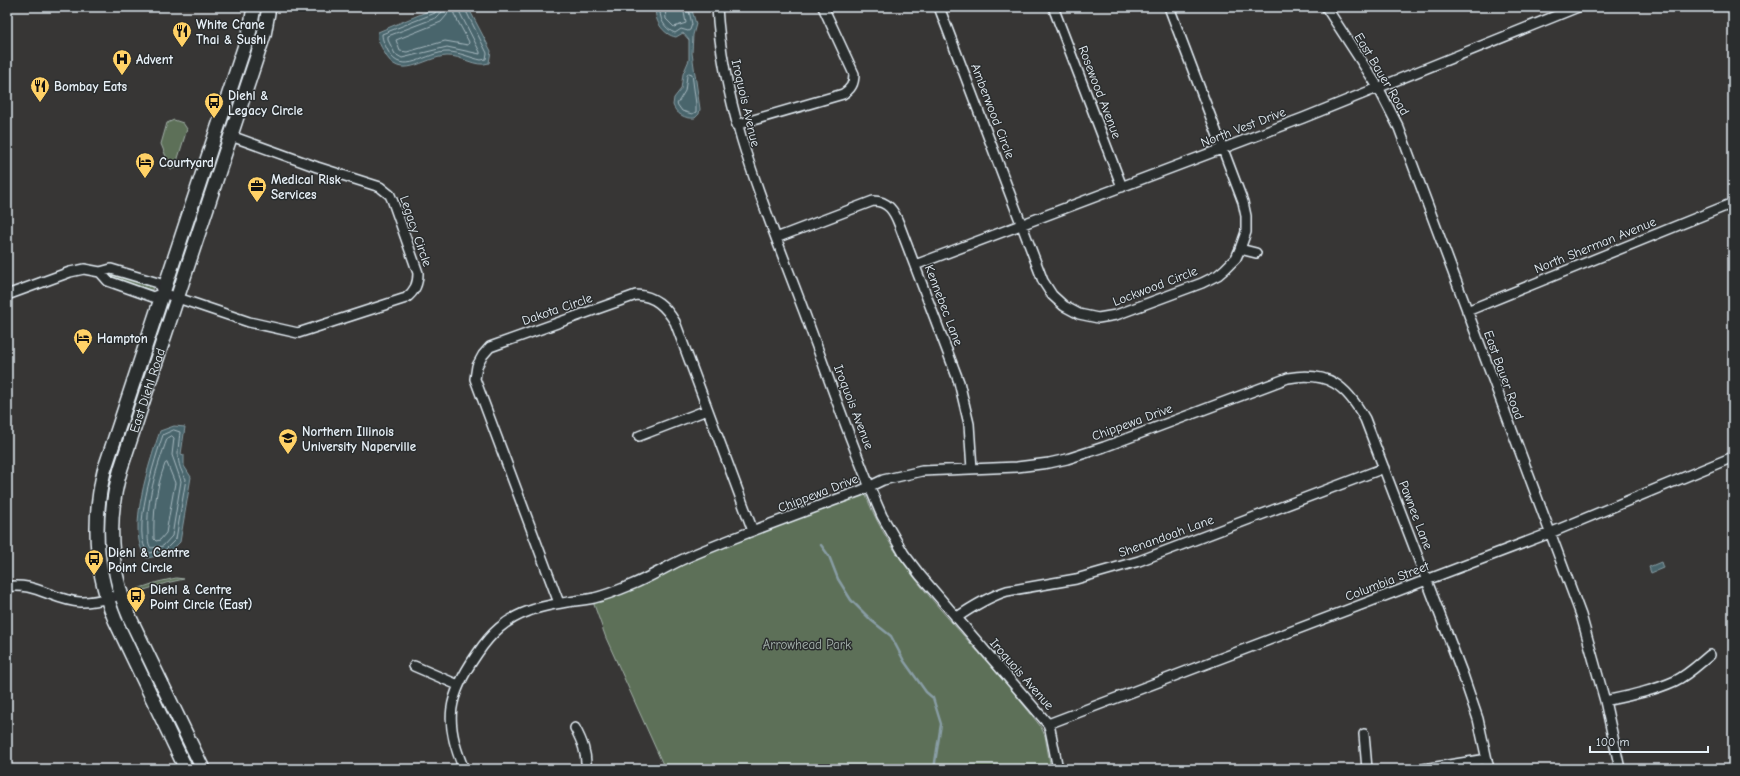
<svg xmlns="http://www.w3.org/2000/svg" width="1740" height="776" font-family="'Comic Neue',sans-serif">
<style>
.green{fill:#5d6f58;stroke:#a2b0a8}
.water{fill:#48656c;stroke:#889da4}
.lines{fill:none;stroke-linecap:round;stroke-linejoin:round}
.shore{stroke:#a8b9c0;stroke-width:1}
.stream{stroke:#889da4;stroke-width:2.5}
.street-casing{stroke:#e8f1f8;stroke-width:12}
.secondary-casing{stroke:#e8f1f8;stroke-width:16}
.street{stroke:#2a2d2e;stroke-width:9}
.secondary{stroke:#2a2d2e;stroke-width:13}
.labels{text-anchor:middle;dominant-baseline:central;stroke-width:3;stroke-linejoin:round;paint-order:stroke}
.poi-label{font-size:13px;font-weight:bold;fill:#e8f1f8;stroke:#2a2d2e;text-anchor:start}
.street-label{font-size:13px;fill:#e8f1f8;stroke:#2a2d2e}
.park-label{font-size:13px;fill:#a9b6b0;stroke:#2a2d2e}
</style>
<rect width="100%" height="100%" fill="#373635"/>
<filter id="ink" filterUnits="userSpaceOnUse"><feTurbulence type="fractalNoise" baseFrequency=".025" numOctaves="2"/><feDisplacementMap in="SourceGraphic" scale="8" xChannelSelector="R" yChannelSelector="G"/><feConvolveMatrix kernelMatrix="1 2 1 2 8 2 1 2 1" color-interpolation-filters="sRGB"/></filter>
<g filter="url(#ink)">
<!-- green -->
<path class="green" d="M 258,12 L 260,12 L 254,51 L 243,79 Z
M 174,120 L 183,123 L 187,129 L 175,168 L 171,169 L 161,144 L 167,123 Z
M 214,152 L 216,153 L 205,187 L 197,223 L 180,275 L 178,274 L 187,247 L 194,213 Z
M 113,274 L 152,287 L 153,289 L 151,290 L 111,277 L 110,275 Z
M 142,377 L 136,407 L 114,475 L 112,579 L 110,579 C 105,551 101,512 105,484 Z
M 864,490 C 880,536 909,572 940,609 C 974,648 1010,686 1041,727 L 1045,736 L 1051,769 L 665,769 L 606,638 L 592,599 L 674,564 Z
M 176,578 L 184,579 L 166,583 L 138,592 L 135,591 L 137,589 L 158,582 Z
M 133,644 L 149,667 L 198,769 L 191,769 Z"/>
<!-- water -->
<path class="water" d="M 438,7 L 468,7 L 491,51 L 489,63 C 475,68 461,55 447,56 C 423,57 400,83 384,52 C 381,46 376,39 378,32 Z
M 656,7 L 691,7 L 696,24 L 693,35 L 692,53 L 700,109 L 699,114 L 695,118 C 685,119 676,114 673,105 L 674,98 L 681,89 L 683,74 L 689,60 L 689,40 L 683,33 L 676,37 C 663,35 653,19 656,7 Z
M 174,426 L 185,427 L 181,454 L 184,455 L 184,466 L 191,477 L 180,542 L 168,554 L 147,558 C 124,535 151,458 160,431 Z
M 1661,562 L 1663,568 L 1651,573 L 1649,567 Z"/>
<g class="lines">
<!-- shore -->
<path class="shore" d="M 438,7 L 435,13 L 382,34 C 382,40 385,45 388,51 C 402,78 427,51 448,52 C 459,52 471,58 481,60 L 486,59 L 487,53 L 464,7
M 443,7 L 442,12 L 438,17 L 388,36 L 388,40 L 395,54 L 402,58 L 447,47 L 480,54 L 480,52 L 460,13 L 459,7
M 449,7 L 447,15 L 441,22 L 396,40 L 400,51 L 407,52 L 445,41 L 468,45 L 469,42 L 454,14 L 453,7
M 660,7 C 659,18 664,29 675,33 L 681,29 L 688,31 L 690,30 L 692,24 L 688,7
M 665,7 L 666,19 L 674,27 L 686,23 L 683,7
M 689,73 L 692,74 L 696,104 L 696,112 L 692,114 L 682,111 L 677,104 L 685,91 L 687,76 Z
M 174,430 L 180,432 C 178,451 175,462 186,479 L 176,539 L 165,550 L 149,553 C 129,538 156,455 163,435 Z
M 172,436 L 174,438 L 172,455 L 181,481 L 172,536 L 163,546 L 151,548 C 148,544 148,539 148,533 C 146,500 156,470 167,439 Z
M 167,463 L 175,483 L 166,533 L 160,540 L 156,541 L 154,539 C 153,513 156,488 165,464 Z"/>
<!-- stream -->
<path class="stream" d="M 821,545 L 829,556 L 838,579 L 851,600 L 872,621 L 891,636 L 904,661 L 926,692 L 933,698 L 941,724 L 934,769"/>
<defs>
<path id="street" d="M 717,7 C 723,113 766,210 803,309 C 829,378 852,448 882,516 L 904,554 L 920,575 L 1048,724 L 1050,729 L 1058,769
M 939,7 L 1043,281 L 1052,295 L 1064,306 L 1079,314 L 1098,318 L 1116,315 L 1202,283 L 1218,275 L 1225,269 L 1236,258 L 1240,249 L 1246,232 L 1246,216 L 1243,202 L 1169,7
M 1053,7 L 1122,187
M 1326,7 L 1378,87 L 1399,128 L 1581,615 L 1605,701 L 1620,769
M 736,125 L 843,94 C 851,89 854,84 854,74 L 823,7
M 776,238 L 873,201 C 888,201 894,211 899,224 L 959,382 L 969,424 L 972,469
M 1240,249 L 1256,253
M 915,265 L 1303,118 L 1578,7
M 100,272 L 108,281 L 153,297 L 163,293
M 7,295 L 70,272 L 84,269 L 100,272 L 111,269 L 158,283 L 163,293 L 249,322 L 298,333 L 406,298 C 415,291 418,284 418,273 L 393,202 L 390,195 L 380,187 L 317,167 L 231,136
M 1467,311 L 1733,203
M 639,436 L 707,410
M 7,587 C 32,581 55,601 80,602 C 93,603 108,598 121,595
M 559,603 L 475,379 L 477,366 L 483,355 L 490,347 L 636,295 C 655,296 665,306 675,322 L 753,531
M 956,618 C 972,607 988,597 1007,591 L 1076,579 L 1139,561 L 1384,468
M 414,666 L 458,685
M 1605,701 C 1628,696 1653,691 1675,681 C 1688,675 1699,664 1710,655
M 1048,724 L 1550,533 L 1733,457
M 575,728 C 582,741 587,753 586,769
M 1364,734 L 1367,769
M 464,769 C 443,721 448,696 477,654 C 491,633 506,619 529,611 C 550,603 573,602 594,598 C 607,595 619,590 631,585 C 651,577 669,565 688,557 C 744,533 802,512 860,491 L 883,480 L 922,471 L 1017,467 L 1049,463 L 1067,459 L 1104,447 L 1288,378 C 1328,371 1346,385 1365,419 L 1463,675 L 1478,719 L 1489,769
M 1423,769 L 1487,759"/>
<g id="secondary">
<path d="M 186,769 L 115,620 C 95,571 92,522 104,471 L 250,30 L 254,7"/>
<path id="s1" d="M 203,769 L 130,618 C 109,569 106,519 121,468 L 264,35 L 269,7"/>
</g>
</defs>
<!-- street casing -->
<use href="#street" class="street-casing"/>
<!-- secondary casing -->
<use href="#secondary" class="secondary-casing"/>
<!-- street -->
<use href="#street" class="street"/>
<!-- secondary -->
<use href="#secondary" class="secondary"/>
</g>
</g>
<!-- icons -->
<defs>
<symbol id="restaurant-pin" viewBox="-11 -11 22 30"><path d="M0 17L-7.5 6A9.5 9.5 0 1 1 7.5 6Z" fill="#ffd166" stroke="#2a2d2e"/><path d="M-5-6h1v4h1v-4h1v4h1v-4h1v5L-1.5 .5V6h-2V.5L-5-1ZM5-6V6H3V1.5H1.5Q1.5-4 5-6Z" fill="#111"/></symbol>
<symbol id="hospital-pin" viewBox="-11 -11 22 30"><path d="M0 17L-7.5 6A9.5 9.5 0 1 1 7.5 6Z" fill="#ffd166" stroke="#2a2d2e"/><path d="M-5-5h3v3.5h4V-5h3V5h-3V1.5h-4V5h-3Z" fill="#111"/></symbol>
<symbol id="bus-pin" viewBox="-11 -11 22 30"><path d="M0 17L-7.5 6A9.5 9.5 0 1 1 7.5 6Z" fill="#ffd166" stroke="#2a2d2e"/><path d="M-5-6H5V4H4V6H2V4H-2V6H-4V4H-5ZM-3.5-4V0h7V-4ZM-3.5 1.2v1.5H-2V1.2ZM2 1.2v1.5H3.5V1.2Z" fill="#111"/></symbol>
<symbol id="hotel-pin" viewBox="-11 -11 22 30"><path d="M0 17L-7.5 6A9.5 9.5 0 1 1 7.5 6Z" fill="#ffd166" stroke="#2a2d2e"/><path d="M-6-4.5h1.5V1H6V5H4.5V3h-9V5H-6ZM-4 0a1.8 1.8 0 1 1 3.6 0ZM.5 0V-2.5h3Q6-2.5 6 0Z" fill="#111"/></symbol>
<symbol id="office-pin" viewBox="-11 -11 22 30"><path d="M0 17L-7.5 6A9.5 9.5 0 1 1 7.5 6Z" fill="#ffd166" stroke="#2a2d2e"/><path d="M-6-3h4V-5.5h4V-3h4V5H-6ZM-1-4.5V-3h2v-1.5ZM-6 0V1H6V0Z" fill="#111"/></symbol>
<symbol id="university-pin" viewBox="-11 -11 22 30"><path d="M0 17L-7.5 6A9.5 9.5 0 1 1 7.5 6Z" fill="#ffd166" stroke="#2a2d2e"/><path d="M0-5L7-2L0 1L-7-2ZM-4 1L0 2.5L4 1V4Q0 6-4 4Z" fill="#111"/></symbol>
</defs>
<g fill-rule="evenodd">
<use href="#restaurant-pin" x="171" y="20" width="22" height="30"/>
<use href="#hospital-pin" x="111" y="48" width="22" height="30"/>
<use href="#restaurant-pin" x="29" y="75" width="22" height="30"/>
<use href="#bus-pin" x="203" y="91" width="22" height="30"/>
<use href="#hotel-pin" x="134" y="151" width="22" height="30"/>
<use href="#office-pin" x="246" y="175" width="22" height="30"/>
<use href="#hotel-pin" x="72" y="327" width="22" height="30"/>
<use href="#university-pin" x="277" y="427" width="22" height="30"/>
<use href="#bus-pin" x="83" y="548" width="22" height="30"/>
<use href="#bus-pin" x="125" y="585" width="22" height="30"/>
</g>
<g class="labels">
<!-- poi labels -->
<g class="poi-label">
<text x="196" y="24">White Crane<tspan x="196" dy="15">Thai &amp; Sushi</tspan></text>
<text x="136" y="59">Advent</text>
<text x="54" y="86">Bombay Eats</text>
<text x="228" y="95">Diehl &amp;<tspan x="228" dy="15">Legacy Circle</tspan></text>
<text x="159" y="162">Courtyard</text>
<text x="271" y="179">Medical Risk<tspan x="271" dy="15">Services</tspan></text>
<text x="97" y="338">Hampton</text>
<text x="302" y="431">Northern Illinois<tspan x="302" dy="15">University Naperville</tspan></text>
<text x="108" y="552">Diehl &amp; Centre<tspan x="108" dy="15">Point Circle</tspan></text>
<text x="150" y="589">Diehl &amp; Centre<tspan x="150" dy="15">Point Circle (East)</tspan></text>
</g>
<!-- street labels -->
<g class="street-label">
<text transform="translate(1382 74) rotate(59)">East Bauer Road</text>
<text transform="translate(1100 92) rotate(69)">Rosewood Avenue</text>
<text transform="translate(746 103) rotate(77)">Iroquois Avenue</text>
<text transform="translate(993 111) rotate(69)">Amberwood Circle</text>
<text transform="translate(1243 127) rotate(-21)">North Vest Drive</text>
<text transform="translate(416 231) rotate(71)">Legacy Circle</text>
<text transform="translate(1595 245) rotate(-22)">North Sherman Avenue</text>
<text transform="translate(1155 286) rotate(-21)">Lockwood Circle</text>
<text transform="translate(944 305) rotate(69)">Kennebec Lane</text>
<text transform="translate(557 309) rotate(-19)">Dakota Circle</text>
<text transform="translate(1504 375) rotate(70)">East Bauer Road</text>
<text stroke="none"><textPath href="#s1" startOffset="403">East Diehl Road</textPath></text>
<text transform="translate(854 407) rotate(69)">Iroquois Avenue</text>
<text transform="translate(1132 422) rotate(-20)">Chippewa Drive</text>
<text transform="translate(818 493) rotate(-21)">Chippewa Drive</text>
<text transform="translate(1416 515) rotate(69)">Pawnee Lane</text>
<text transform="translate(1166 536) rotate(-20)">Shenandoah Lane</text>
<text transform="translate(1387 581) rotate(-21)">Columbia Street</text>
<text transform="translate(1022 674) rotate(49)">Iroquois Avenue</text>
</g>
<!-- park labels -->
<g class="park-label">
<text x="807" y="644">Arrowhead Park</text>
</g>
</g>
<!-- margin -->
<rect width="1740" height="776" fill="none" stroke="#2a2d2e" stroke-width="24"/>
<rect x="12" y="12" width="1716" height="752" fill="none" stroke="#e8f1f8" stroke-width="1.5" filter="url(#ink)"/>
<!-- scale -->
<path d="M1590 746v6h118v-6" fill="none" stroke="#e8f1f8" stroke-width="2"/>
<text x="1596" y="746" font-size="12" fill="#e8f1f8" stroke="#2a2d2e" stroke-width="3" paint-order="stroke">100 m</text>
</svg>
